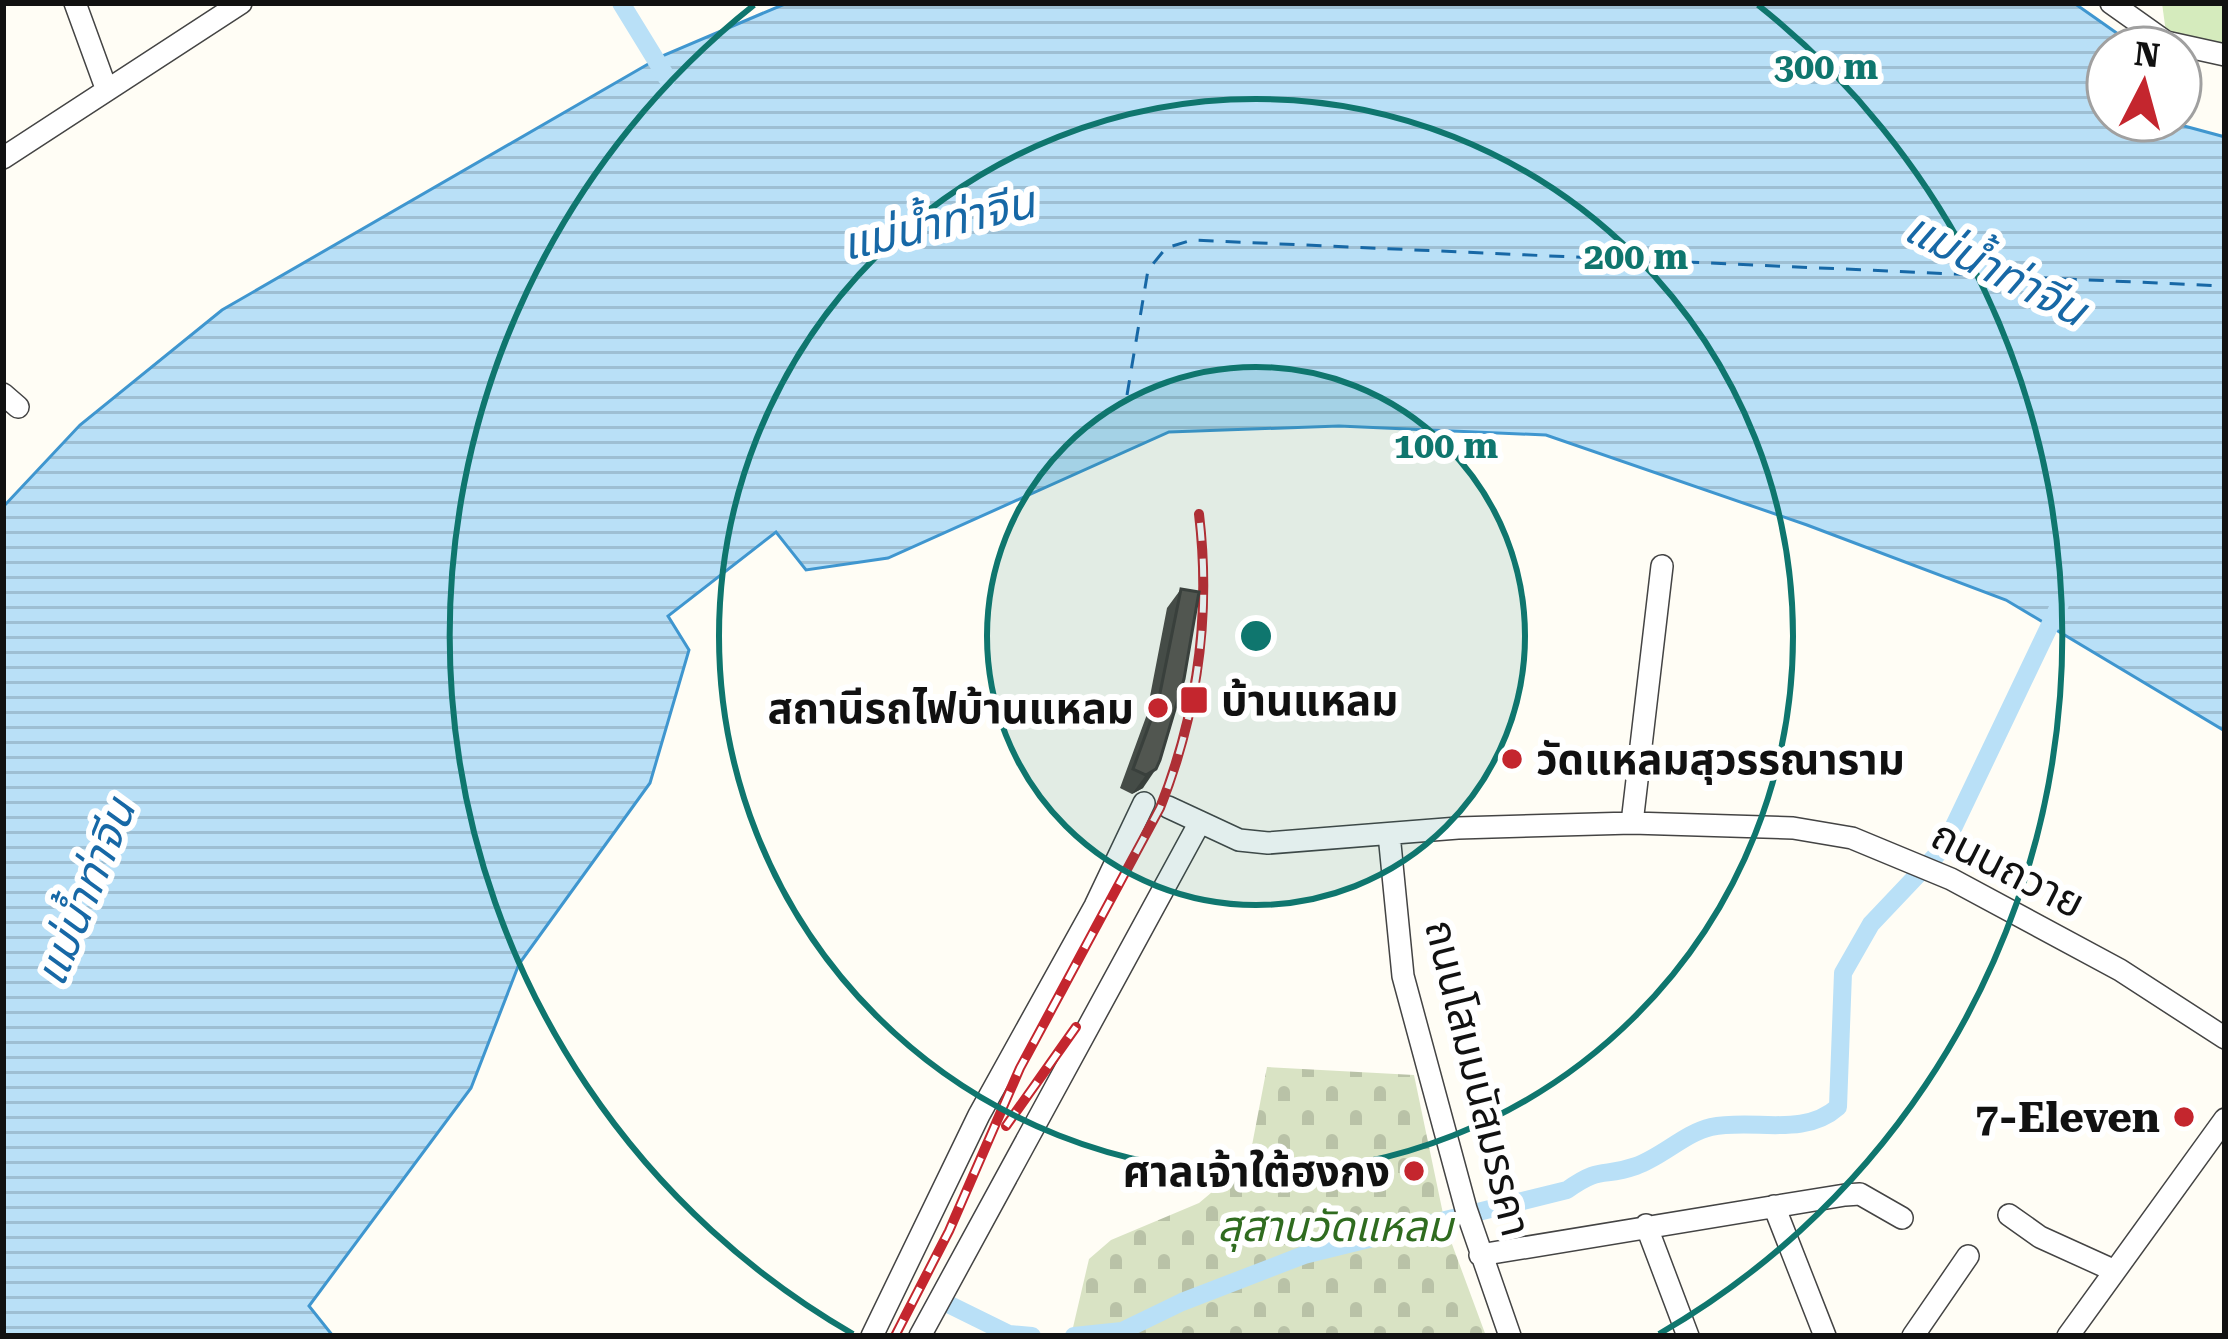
<svg xmlns="http://www.w3.org/2000/svg" width="2228" height="1339" font-family="'Roboto Serif','Noto Sans Thai',serif">
<style>
.cemetery{fill:url(#cemetery-stones)}
.park{fill:#d5ebbd}
.water{fill:url(#water-rules);stroke:#3f96cf;stroke-width:3}
.lines{fill:none;stroke-linecap:round;stroke-linejoin:round}
.canal{stroke:#b9e0f7;stroke-width:18}
.ferry{stroke:#1768a6;stroke-width:3;stroke-dasharray:15 12;stroke-linecap:butt}
.minor-casing{stroke:#444;stroke-width:24}
.minor{stroke:#fff;stroke-width:21}
.rail-casing{stroke:#c4262e;stroke-width:10}
.rail{stroke:#fff;stroke-width:6;stroke-dasharray:18;stroke-linecap:butt}
.wall{fill:#4d4742}
.shaded-wall{fill:#3f3936}
.building{fill:#5a524d;stroke:#3f3936;stroke-width:3}
.ring{fill:none;stroke:#0f766e;stroke-width:6}
.poi-dot{fill:#c4262e;stroke:#fff;stroke-width:4.5}
.labels{text-anchor:middle;dominant-baseline:central;stroke-width:12;stroke-linejoin:round;paint-order:stroke}
.poi-label{font-size:42px;font-weight:bold;fill:#111;stroke:#fff;text-anchor:end}
.street-label{font-size:42px;fill:#111;stroke:#fff}
.park-label{font-size:42px;font-style:italic;fill:#2f6b1f;stroke:#fff}
.water-label{font-size:45px;font-style:italic;fill:#1768a6;stroke:#fff}
.centre{fill:#0f766e;stroke:#fff;stroke-width:6}
.ring-label{font-size:36px;text-anchor:middle;font-weight:bold;fill:#0f766e;stroke:#fff;stroke-width:12;stroke-linejoin:round;paint-order:stroke}
</style>
<defs>
<pattern id="cemetery-stones" width="16" height="16" patternUnits="userSpaceOnUse" patternTransform="scale(3)"><rect width="16" height="16" fill="#d9e3c4"/><path d="M2 7V4a2 2 0 0 1 4 0v3zM10 15v-3a2 2 0 0 1 4 0v3z" fill="#b9c2a7"/></pattern>
<pattern id="water-rules" width="6" height="5" patternUnits="userSpaceOnUse" patternTransform="scale(3)"><rect width="6" height="5" fill="#b9e0f7"/><path d="M0 2.5h6" fill="none" stroke="#9ebfd3"/></pattern>
</defs>
<rect width="100%" height="100%" fill="#fffdf5"/>
<!-- cemetery -->
<path class="cemetery" d="M 1267,1067 L 1414,1075 L 1446,1228 L 1486,1336 L 1071,1336 L 1089,1259 L 1111,1240 L 1199,1203 L 1249,1161 Z"/>
<!-- park -->
<path class="park" d="M 2162,3 L 2225,3 L 2225,57 L 2167,40 Z"/>
<!-- water -->
<path class="water" d="M 787,3 L 2074,3 L 2138,48 L 2108,48 L 2108,120 L 2162,120 L 2225,137 L 2225,731 L 2006,600 L 1807,525 L 1546,435 L 1339,426 L 1169,432 L 888,558 L 806,570 L 776,532 L 668,616 L 689,650 L 650,783 L 519,964 L 471,1088 L 309,1306 L 333,1336 L 3,1336 L 3,507 L 80,425 L 222,310 L 662,56 Z"/>
<g class="lines">
<!-- canal -->
<path class="canal" d="M 621,3 L 667,78
M 950,1305 L 1009,1334 L 1032,1336
M 1074,1336 L 1122,1331 L 1182,1302 L 1304,1255 L 1567,1190 C 1602,1165 1602,1178 1636,1166 C 1662,1157 1685,1133 1711,1127 C 1754,1118 1803,1138 1838,1107 L 1843,973 L 1871,924 L 1944,847 L 2060,604"/>
<!-- ferry -->
<path class="ferry" d="M 1127,395 L 1148,270 L 1166,248 L 1192,240 L 2225,286"/>
<defs>
<path id="minor" d="M 75,3 L 106,88
M 2111,3 L 2166,42 L 2225,55
M 3,158 L 241,3
M 3,394 L 18,407
M 1168,807 L 1239,840 L 1268,843 L 1458,828 L 1632,823 L 1793,828 L 1852,838 L 1951,879 L 2120,970 L 2225,1038
M 1632,823 L 1662,566
M 1389,834 L 1403,976 L 1466,1209 L 1510,1336
M 1774,1206 L 1825,1336
M 2009,1215 L 2040,1237 L 2115,1271
M 1646,1225 L 1688,1336
M 1480,1255 L 1845,1195 L 1860,1194 L 1902,1218
M 872,1336 L 979,1115 L 1095,906 L 1144,803
M 920,1336 L 1200,822
M 1913,1336 L 1968,1256
M 2068,1336 L 2225,1119"/>
</defs>
<!-- minor casing -->
<use href="#minor" class="minor-casing"/>
<!-- minor -->
<use href="#minor" class="minor"/>
<defs>
<path id="rail" d="M 1006,1126 L 1076,1027
M 895,1336 L 949,1231 L 1020,1068 L 1160,808 C 1198,712 1211,615 1199,514"/>
</defs>
<!-- rail casing -->
<use href="#rail" class="rail-casing"/>
<!-- rail -->
<use href="#rail" class="rail"/>
</g>
<!-- wall -->
<path class="wall" d="M 1181,589 L 1199,592 L 1143,788 L 1132,794 L 1120,788 L 1146,717 L 1167,608 Z"/>
<!-- shaded-wall -->
<path class="shaded-wall" d="M 1156,769 L 1143,788 L 1132,794 L 1146,775 Z"/>
<!-- building -->
<path class="building" d="M 1181,589 L 1199,592 L 1184,679 L 1160,760 L 1156,769 L 1146,775 L 1133,769 L 1159,698 Z"/>
<!-- distance rings -->
<circle cx="1256" cy="636" r="269" fill="#0f766e" fill-opacity=".12"/>
<g class="ring">
<circle cx="1256" cy="636" r="269"/>
<circle cx="1256" cy="636" r="537"/>
<path d="M853 1334A806 806 0 0 1 754 5M1758 5A806 806 0 0 1 1659 1334"/>
</g>
<!-- markers -->
<g class="poi-dot">
<rect x="1179" y="685" width="30" height="30" rx="6"/>
<circle cx="1158" cy="708" r="12"/>
<circle cx="1512" cy="759" r="12"/>
<circle cx="2184" cy="1117" r="12"/>
<circle cx="1414" cy="1171" r="12"/>
</g>
<g class="labels">
<!-- poi labels -->
<g class="poi-label">
<text x="1221" y="700" text-anchor="start">บ้านแหลม</text>
<text x="1134" y="708">สถานีรถไฟบ้านแหลม</text>
<text x="1536" y="759" text-anchor="start">วัดแหลมสุวรรณาราม</text>
<text x="2160" y="1117">7-Eleven</text>
<text x="1390" y="1171">ศาลเจ้าใต้ฮงกง</text>
</g>
<!-- street labels -->
<g class="street-label">
<text transform="translate(2008 869) rotate(27)">ถนนถวาย</text>
<text transform="translate(1478 1078) rotate(76)">ถนนโสมมนัสมรรคา</text>
</g>
<!-- park labels -->
<g class="park-label">
<text x="1335" y="1226">สุสานวัดแหลม</text>
</g>
<!-- water labels -->
<g class="water-label">
<text transform="translate(938 223) rotate(-13)">แม่น้ำท่าจีน</text>
<text transform="translate(1996 269) rotate(27)">แม่น้ำท่าจีน</text>
<text transform="translate(85 892) rotate(-68)">แม่น้ำท่าจีน</text>
</g>
</g>
<circle cx="1256" cy="636" r="18" class="centre"/>
<g class="ring-label">
<text x="1826" y="79">300 m</text>
<text x="1636" y="269">200 m</text>
<text x="1446" y="458">100 m</text>
</g>
<!-- border -->
<rect width="2228" height="1339" fill="none" stroke="#111111" stroke-width="12"/>
<!-- north arrow -->
<g transform="translate(2144 84) rotate(6)"><circle r="57" fill="#ffffff" stroke="#a0a0a0" stroke-width="3"/>
<path d="M0-9L21 45L0 30L-21 45Z" fill="#c4262e"/>
<text y="-18" font-size="33" font-weight="bold" text-anchor="middle" fill="#111111">N</text>
</g>
</svg>
